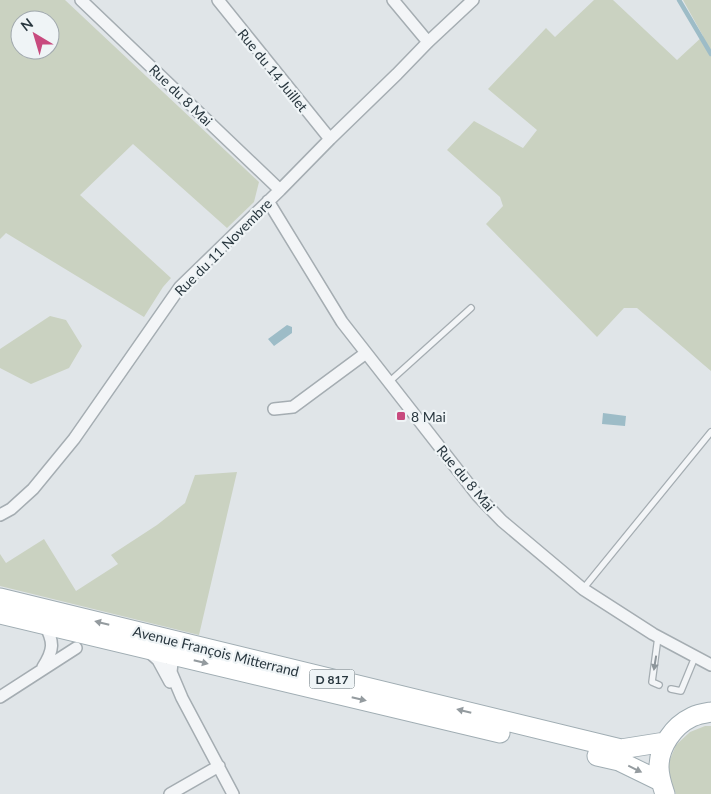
<svg xmlns="http://www.w3.org/2000/svg" width="711" height="794" font-family="Lato,sans-serif">
<style>
.green{fill:#cad2c1;fill-rule:evenodd}
.water{fill:#9dbcc7}
.lines{fill:none;stroke-linecap:round;stroke-linejoin:round}
.stream{stroke:#9dbcc7;stroke-width:4.5}
.lane-casing{stroke:#a5adb2;stroke-width:8}
.street-casing{stroke:#a5adb2;stroke-width:14}
.primary-casing{stroke:#a0adb3;stroke-width:21}
.lane{stroke:#f3f5f7;stroke-width:5.5}
.street{stroke:#f3f5f7;stroke-width:11}
.primary{stroke:#fff;stroke-width:19}
.oneway{fill:#949b9f}
.oneway2{fill:#8e969b}
.poi-dot{fill:#c84a7e;stroke:#eff4f6;stroke-width:2}
.labels{text-anchor:middle;dominant-baseline:central;stroke-width:4.5;stroke-linejoin:round;paint-order:stroke}
.shield{fill:#eff4f6;stroke:#647076;stroke-width:1}
.shield-label{font-size:12px;font-weight:bold;fill:#29373f}
.street-label{font-size:14px;fill:#29373f;stroke:#eff4f6}
.poi-label{font-size:14px;fill:#29373f;stroke:#eff4f6;text-anchor:start}
</style>
<rect width="100%" height="100%" fill="#e0e5e8"/>
<!-- green -->
<path class="green" d="M 0,0 L 65,0 L 259,182 L 254,202 L 227,228 L 133,144 L 80,195 L 171,278 L 163,287 L 144,317 L 6,233 L 0,239 ZM 20,20 L 50,20 L 50,50 L 20,50 Z
M 594,0 L 613,0 L 677,60 L 703,36 L 683,0 L 711,0 L 711,371 L 637,308 L 624,308 L 597,337 L 486,224 L 503,206 L 500,197 L 447,150 L 474,121 L 523,148 L 537,130 L 488,89 L 546,28 L 555,37 Z
M 50,316 L 66,320 L 82,346 L 69,368 L 31,384 L 0,368 L 0,349 Z
M 237,472 L 199,635 L 0,586 L 0,554 L 6,563 L 44,539 L 76,591 L 118,564 L 111,555 L 157,525 L 185,503 L 195,475 Z
M 705,726 L 711,726 L 711,794 L 676,794 L 669,777 L 669,762 L 676,745 L 690,732 Z"/>
<!-- water -->
<path class="water" d="M 287,325 L 292,327 L 292,333 L 274,346 L 268,339 Z
M 603,413 L 626,416 L 625,426 L 602,424 Z"/>
<g class="lines">
<!-- stream -->
<path class="stream" d="M 679,0 L 711,54"/>
<defs>
<path id="lane" d="M 389,382 L 471,308
M 583,589 L 711,432
M 658,637 L 652,682 L 659,685
M 671,689 L 681,691 L 695,657"/>
<path id="street" d="M 81,0 L 280,190
M 218,0 L 330,139
M 393,0 L 428,42
M 268,201 L 342,322 L 478,496 L 502,521 L 583,589 L 653,634 L 711,665
M 274,409 L 293,407 L 366,353
M 0,515 L 11,509 L 33,489 L 74,439 L 180,287 L 280,190 L 330,139 L 397,74 L 428,42 L 473,0
M 148,651 L 158,660 L 170,682
M 175,655 L 172,663 L 171,672 L 182,698 L 233,794
M 43,667 C 54,650 54,642 45,625
M 0,697 L 76,648
M 170,794 L 219,766"/>
<path id="primary" d="M 0,598 L 621,749 L 665,742
M 0,614 L 500,733
M 597,756 L 619,761 L 660,781
M 665,794 C 662,785 659,777 659,767 C 659,747 673,726 692,717 C 698,714 705,713 711,712"/>
</defs>
<!-- lane casing -->
<use href="#lane" class="lane-casing"/>
<!-- street casing -->
<use href="#street" class="street-casing"/>
<!-- primary casing -->
<use href="#primary" class="primary-casing"/>
<!-- lane -->
<use href="#lane" class="lane"/>
<!-- street -->
<use href="#street" class="street"/>
<!-- primary -->
<use href="#primary" class="primary"/>
</g>
<!-- one-way arrows -->
<defs><path id="oneway-solid" d="M-6-.8H1V-3.2L6.5 0L1 3.2V.8H-6Z" transform="scale(1.25)"/></defs>
<g class="oneway">
<use href="#oneway-solid" transform="translate(102 623) rotate(-166)"/>
<use href="#oneway-solid" transform="translate(201 662) rotate(14)"/>
<use href="#oneway-solid" transform="translate(359 699) rotate(13)"/>
<use href="#oneway-solid" transform="translate(464 711) rotate(-166)"/>
<use href="#oneway-solid" transform="translate(635 769) rotate(26)"/>
</g>
<use class="oneway2" href="#oneway-solid" transform="translate(655 663) rotate(99)"/>
<!-- markers -->
<rect class="poi-dot" x="396" y="411" width="10" height="10" rx="2.5"/>
<g class="labels">
<!-- shield labels -->
<rect class="shield" x="309.5" y="669.5" width="45" height="19" rx="4"/>
<g class="shield-label">
<text x="332" y="679">D 817</text>
</g>
<!-- street labels -->
<g class="street-label">
<text transform="translate(273 70) rotate(51)">Rue du 14 Juillet</text>
<text transform="translate(181 95) rotate(44)">Rue du 8 Mai</text>
<text transform="translate(223 247) rotate(-45)">Rue du 11 Novembre</text>
<text transform="translate(466 478) rotate(50)">Rue du 8 Mai</text>
<text transform="translate(216 651) rotate(14)">Avenue François Mitterrand</text>
</g>
<!-- poi labels -->
<g class="poi-label">
<text x="411" y="416">8 Mai</text>
</g>
</g>
<!-- north arrow -->
<g transform="translate(35 35) rotate(322)"><circle r="24" fill="#eff4f6" stroke="#a0a8ad"/>
<path d="M0-4L9 19L0 12L-9 19Z" fill="#c84a7e"/>
<text y="-8" font-size="14" font-weight="bold" text-anchor="middle" fill="#29373f">N</text>
</g>
</svg>
